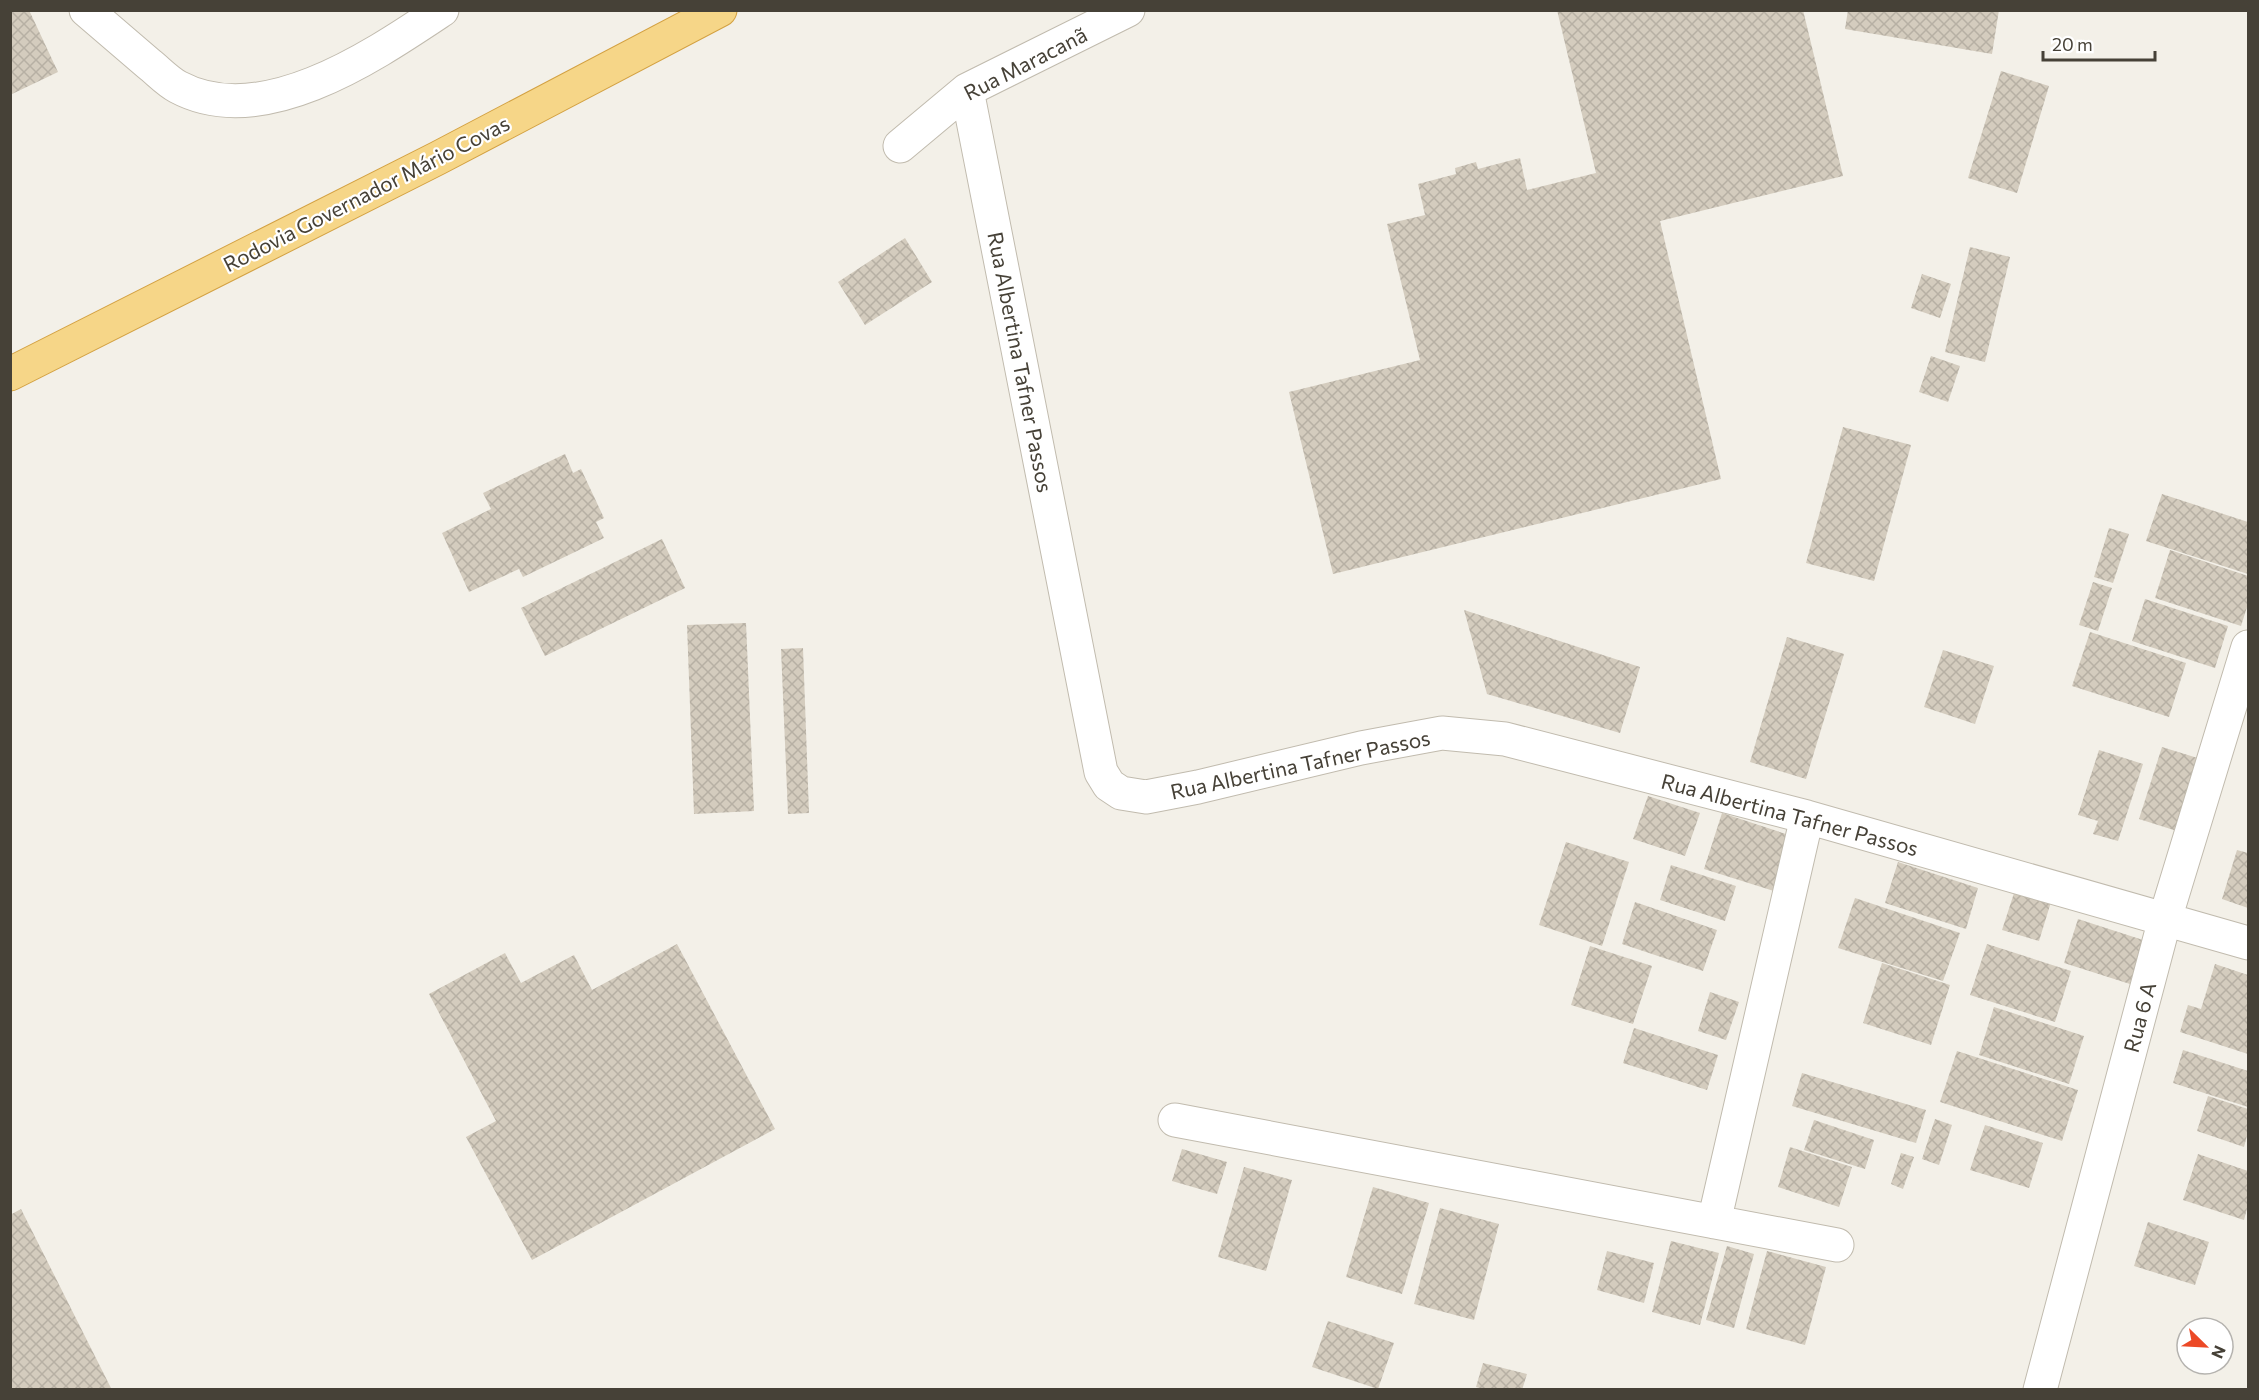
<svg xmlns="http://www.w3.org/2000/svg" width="2259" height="1400" font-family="Commissioner,sans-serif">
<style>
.building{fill:url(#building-cross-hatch)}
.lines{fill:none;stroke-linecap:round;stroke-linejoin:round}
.minor-casing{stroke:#c1bbae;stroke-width:35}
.trunk-casing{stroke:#d3a142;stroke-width:35}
.minor{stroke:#fff;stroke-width:33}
.trunk{stroke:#f6d688;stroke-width:33}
.labels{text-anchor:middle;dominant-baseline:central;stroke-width:4.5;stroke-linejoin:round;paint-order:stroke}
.street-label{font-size:21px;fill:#464137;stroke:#fff}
</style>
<defs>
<pattern id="building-cross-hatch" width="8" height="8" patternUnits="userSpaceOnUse" patternTransform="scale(1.5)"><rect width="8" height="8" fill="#d4ccbe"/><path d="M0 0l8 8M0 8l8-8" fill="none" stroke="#b7b0a4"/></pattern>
</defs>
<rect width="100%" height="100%" fill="#f3f0e8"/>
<!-- building -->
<path class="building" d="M 10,10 L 29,10 L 58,72 L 10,95 Z
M 1557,10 L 1803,10 L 1843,176 L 1660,221 L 1721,479 L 1333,574 L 1289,392 L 1420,360 L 1387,224 L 1425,215 L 1418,184 L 1456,174 L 1455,168 L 1476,162 L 1478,169 L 1520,158 L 1527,190 L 1596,173 Z
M 1848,10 L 1999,10 L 1992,54 L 1845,29 Z
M 2001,71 L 2049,86 L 2017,193 L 1968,178 Z
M 905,238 L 932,282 L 865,325 L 838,282 Z
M 1970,247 L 2010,257 L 1985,362 L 1945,352 Z
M 1922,274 L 1951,284 L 1940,318 L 1911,308 Z
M 1931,356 L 1960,366 L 1948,402 L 1919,392 Z
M 1843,427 L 1911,445 L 1874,581 L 1806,563 Z
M 565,454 L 573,473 L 581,469 L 604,518 L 596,522 L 604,538 L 523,577 L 519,569 L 469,592 L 442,533 L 491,509 L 483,493 Z
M 2162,494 L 2248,522 L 2248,574 L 2146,541 Z
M 2109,528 L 2129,534 L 2113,583 L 2094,577 Z
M 662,539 L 685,588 L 545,656 L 521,608 Z
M 2170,550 L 2248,576 L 2248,604 L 2241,626 L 2155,598 Z
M 2093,582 L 2112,588 L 2098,631 L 2079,625 Z
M 2145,599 L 2228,626 L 2215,668 L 2132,641 Z
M 1464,610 L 1640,667 L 1620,733 L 1487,694 Z
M 746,623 L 754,811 L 694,814 L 687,625 Z
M 2090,632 L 2186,663 L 2169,717 L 2072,686 Z
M 1787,637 L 1844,654 L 1806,779 L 1750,762 Z
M 803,648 L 809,813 L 788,814 L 781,649 Z
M 1943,650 L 1994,666 L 1975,724 L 1924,707 Z
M 2162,747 L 2204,760 L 2180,832 L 2139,819 Z
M 2099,750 L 2143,764 L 2118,841 L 2093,834 L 2098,821 L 2078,815 Z
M 1648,796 L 1700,813 L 1685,856 L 1633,839 Z
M 1722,813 L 1795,837 L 1777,892 L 1704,869 Z
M 1566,842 L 1629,862 L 1602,946 L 1539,925 Z
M 2237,850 L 2248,853 L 2248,908 L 2222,899 Z
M 1898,862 L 1978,888 L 1966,929 L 1885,903 Z
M 1671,865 L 1736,886 L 1725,921 L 1660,900 Z
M 2015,890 L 2051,902 L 2039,941 L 2002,930 Z
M 1855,898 L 1960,933 L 1943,981 L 1838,948 Z
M 1635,902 L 1717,930 L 1703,971 L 1622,944 Z
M 2078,919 L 2143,940 L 2130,984 L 2064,963 Z
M 677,944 L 775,1129 L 532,1260 L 466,1137 L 496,1121 L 429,994 L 505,953 L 521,983 L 574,955 L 592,990 Z
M 1987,944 L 2071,971 L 2055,1022 L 1970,995 Z
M 1590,946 L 1652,966 L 1633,1024 L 1571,1005 Z
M 1882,963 L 1950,985 L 1931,1045 L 1863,1023 Z
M 2215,964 L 2248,975 L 2248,1054 L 2180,1032 L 2188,1005 L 2201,1009 Z
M 1710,992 L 1739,1002 L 1726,1040 L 1698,1031 Z
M 1994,1007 L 2084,1036 L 2069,1084 L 1979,1055 Z
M 1634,1028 L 1718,1055 L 1707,1090 L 1623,1063 Z
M 2183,1050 L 2248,1071 L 2248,1107 L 2173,1083 Z
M 1957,1051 L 2078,1090 L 2062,1141 L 1940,1102 Z
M 1802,1073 L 1926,1110 L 1916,1143 L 1792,1106 Z
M 2208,1096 L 2248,1109 L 2248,1132 L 2244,1147 L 2197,1131 Z
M 1935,1119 L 1952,1125 L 1939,1165 L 1922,1159 Z
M 1814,1120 L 1874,1140 L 1865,1169 L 1804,1150 Z
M 1985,1125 L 2043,1143 L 2029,1188 L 1970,1170 Z
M 1790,1147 L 1852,1167 L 1839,1207 L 1778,1187 Z
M 1182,1149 L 1227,1162 L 1217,1194 L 1172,1181 Z
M 1901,1153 L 1914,1157 L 1903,1189 L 1891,1184 Z
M 2198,1154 L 2248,1171 L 2248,1205 L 2244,1220 L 2183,1200 Z
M 1244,1167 L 1292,1180 L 1266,1271 L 1218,1257 Z
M 1373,1187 L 1429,1203 L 1402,1294 L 1346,1277 Z
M 1440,1208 L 1499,1224 L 1474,1320 L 1414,1304 Z
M 21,1209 L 112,1390 L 10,1390 L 10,1215 Z
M 2148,1222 L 2209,1242 L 2195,1285 L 2134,1266 Z
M 1671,1241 L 1719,1253 L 1700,1325 L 1652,1312 Z
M 1727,1246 L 1754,1254 L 1734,1328 L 1706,1320 Z
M 1607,1251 L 1654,1263 L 1644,1303 L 1597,1290 Z
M 1767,1251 L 1826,1267 L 1805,1345 L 1746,1329 Z
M 1328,1321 L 1394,1343 L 1378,1389 L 1312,1367 Z
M 1483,1363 L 1527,1374 L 1522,1390 L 1486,1390 L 1476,1387 Z"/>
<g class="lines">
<defs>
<path id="minor" d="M 86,10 C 107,28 128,46 149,64 C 158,71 167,81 178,87 C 262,132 373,56 442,10
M 967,90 L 1101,772 L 1109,785 L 1121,793 L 1146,797 L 1198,787 L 1361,748 L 1442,733 L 1505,739 L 1807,817 L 2248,943
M 900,146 L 967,90 L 1128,10
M 1175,1120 L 1837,1245
M 1714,1222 L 1807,817
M 2040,1390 L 2165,919 L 2248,647"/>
<path id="trunk" d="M 10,374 L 438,158 L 720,10"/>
</defs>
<!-- minor casing -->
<use href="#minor" class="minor-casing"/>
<!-- trunk casing -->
<use href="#trunk" class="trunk-casing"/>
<!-- minor -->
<use href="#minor" class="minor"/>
<!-- trunk -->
<use href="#trunk" class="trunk"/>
</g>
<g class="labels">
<!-- street labels -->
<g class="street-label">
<text transform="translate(1025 63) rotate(-27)">Rua Maracanã</text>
<text transform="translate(366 193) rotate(-27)">Rodovia Governador Mário Covas</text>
<text transform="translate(1021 362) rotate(79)">Rua Albertina Tafner Passos</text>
<text transform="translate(1300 764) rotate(-12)">Rua Albertina Tafner Passos</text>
<text transform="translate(1790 814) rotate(15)">Rua Albertina Tafner Passos</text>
<text transform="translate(2139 1017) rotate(-75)">Rua 6 A</text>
</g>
</g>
<!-- border -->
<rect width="2259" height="1400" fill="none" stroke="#464137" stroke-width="24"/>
<!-- north arrow -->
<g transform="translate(2205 1346) rotate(114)"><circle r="28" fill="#ffffff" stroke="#b5b3af" stroke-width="1.5"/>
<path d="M0-4.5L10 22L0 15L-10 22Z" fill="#ec4926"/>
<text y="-9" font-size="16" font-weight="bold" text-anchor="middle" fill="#464137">N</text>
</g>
<!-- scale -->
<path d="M2043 51v9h112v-9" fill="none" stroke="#464137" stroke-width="3"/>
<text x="2052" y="51" font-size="18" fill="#464137" stroke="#ffffff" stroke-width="4.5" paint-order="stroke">20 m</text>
</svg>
